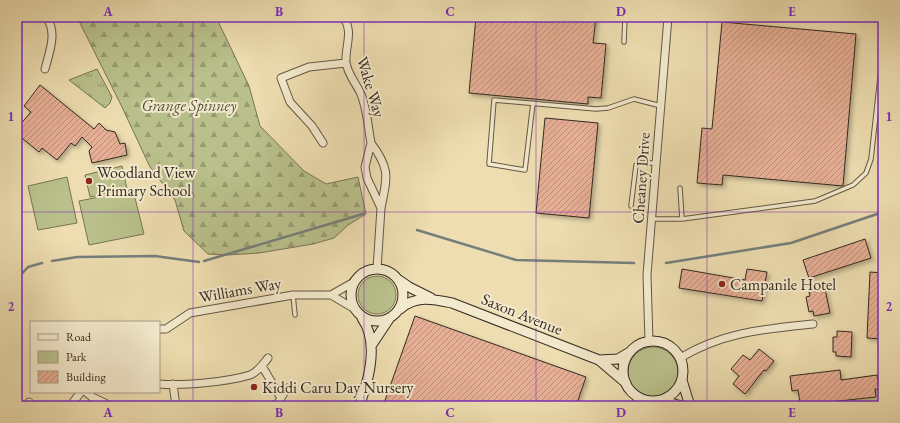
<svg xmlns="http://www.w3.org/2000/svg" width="900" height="423" font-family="'EB Garamond',serif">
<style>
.green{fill:#b9c08b;stroke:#767556}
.forest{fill:url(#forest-firs);stroke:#767556}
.park{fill:url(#park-tufts);stroke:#767556}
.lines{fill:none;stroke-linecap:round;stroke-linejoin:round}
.stream{stroke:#757f7c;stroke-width:2.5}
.building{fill:url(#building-hatch);stroke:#342a21;filter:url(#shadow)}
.lane-casing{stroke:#625745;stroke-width:5.5}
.street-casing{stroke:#625745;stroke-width:9}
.secondary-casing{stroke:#342a21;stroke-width:11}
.lane{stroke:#f3e9cc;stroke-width:3.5}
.street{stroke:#f3e9cc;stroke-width:7}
.secondary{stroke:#f3e9cc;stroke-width:9}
.grid{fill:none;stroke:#7b2cbf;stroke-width:1;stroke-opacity:0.55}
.poi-dot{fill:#8f2418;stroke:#f3e9cc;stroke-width:1.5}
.labels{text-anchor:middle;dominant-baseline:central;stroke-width:4;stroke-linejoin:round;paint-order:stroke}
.street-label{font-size:16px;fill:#342a21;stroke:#f3e9cc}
.park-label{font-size:16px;font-style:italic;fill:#55503c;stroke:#f3e9cc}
.poi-label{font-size:16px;fill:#342a21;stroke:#f3e9cc;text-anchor:start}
.neatline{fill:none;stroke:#7b2cbf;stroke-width:1.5}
.grid-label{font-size:13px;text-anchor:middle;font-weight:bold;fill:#7b2cbf}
</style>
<defs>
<pattern id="forest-firs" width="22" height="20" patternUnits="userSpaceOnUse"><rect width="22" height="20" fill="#b9c08b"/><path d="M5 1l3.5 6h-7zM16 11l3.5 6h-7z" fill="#979c71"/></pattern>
<pattern id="park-tufts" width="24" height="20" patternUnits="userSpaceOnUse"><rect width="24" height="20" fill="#b9c08b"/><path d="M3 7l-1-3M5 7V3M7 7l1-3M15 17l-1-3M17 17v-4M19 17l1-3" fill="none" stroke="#979c71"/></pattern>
<pattern id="building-hatch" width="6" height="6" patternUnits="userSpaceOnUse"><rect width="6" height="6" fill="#e6ae94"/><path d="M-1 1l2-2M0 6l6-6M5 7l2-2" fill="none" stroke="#bb8e78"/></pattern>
<filter id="shadow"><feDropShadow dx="2.5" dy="2.5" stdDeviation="2" flood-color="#0004"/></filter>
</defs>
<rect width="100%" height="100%" fill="#edddb0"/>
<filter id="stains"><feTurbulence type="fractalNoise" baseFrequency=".005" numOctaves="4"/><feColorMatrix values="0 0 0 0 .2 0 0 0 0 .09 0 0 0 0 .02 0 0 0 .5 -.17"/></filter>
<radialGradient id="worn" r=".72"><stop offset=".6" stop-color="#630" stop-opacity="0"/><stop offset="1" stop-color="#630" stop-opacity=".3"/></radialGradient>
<!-- green -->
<path class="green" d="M 122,166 L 127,189 L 90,197 L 85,175 Z
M 67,177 L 77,223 L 38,230 L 28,186 Z
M 133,190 L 144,234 L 89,245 L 79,201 Z
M358 295a19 19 0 1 1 38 0a19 19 0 1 1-38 0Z
M628 372a25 25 0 1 1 50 0a25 25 0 1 1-50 0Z"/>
<!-- forest -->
<path class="forest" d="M 77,17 L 216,17 L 249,86 L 260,126 L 304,171 L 326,184 L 358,177 L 366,214 L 348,225 L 334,238 L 313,244 L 259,253 L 228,255 L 208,254 L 184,231 L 175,200 L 150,167 L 121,105 Z"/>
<!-- park -->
<path class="park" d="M 97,69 L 112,97 L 110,103 L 105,108 L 69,80 Z"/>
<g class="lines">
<!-- stream -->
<path class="stream" d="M 417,230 L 516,260 L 634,263
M 52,261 L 77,257 L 155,256 L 199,262
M 204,261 L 363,214
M 666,263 L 791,243 L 883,212
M 17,279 L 28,267 L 42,263"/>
</g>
<!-- building -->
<path class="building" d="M 476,17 L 596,17 L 593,43 L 606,44 L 601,98 L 588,97 L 588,104 L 469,93 Z
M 722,22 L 856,34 L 843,186 L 723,175 L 722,185 L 697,183 L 702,128 L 712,129 Z
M 40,85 L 94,129 L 99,123 L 106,130 L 115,132 L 120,144 L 125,143 L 127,155 L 92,163 L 89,151 L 92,147 L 82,137 L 75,146 L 71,143 L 57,160 L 42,148 L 39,152 L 17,134 L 17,128 L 31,112 L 24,106 Z
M 545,118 L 598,123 L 589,218 L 536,213 Z
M 865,239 L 871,258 L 809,278 L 803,260 Z
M 682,269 L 745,280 L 747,269 L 767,272 L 762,301 L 679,288 Z
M 870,272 L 883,273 L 883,339 L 867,338 Z
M 825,289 L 830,313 L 814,316 L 813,311 L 809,312 L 806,297 L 810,296 L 809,292 Z
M 415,316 L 586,377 L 576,406 L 383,406 Z
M 837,331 L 852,332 L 851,357 L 836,356 L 836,352 L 833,352 L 833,337 L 837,337 Z
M 759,349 L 774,361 L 766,371 L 764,370 L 745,394 L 733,384 L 739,376 L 731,369 L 743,355 L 750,360 Z
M 840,370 L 841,380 L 877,375 L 879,389 L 875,389 L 876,397 L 829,402 L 829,406 L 803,406 L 803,403 L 800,403 L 798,390 L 792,391 L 790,376 Z"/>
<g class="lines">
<defs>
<path id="lane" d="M 841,17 L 853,17
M 624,42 L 625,17
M 533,103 L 525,170 L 489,164 L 494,100 L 596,109 L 608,108 L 634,99 L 661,106
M 680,188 L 682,219
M 631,206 L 636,165 L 639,163 L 656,163
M 652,219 L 682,219 L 815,201 L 853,185 L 866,173 L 871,159 L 883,50
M 293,295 L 295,315"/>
<path id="street" d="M 343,17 C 354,31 345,46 346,62 C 347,73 355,82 360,92 C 367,107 368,127 371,143
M 45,69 C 49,53 58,32 46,17
M 323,143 L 312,126 L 290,102 L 281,78 L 309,67 L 346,63
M 371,143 C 391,170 387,177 381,208 L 367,178 L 365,167 Z
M 377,269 L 381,208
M 331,295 L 353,308
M 159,329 L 166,329 L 190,313 L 293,295 L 331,295 L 354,282
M 649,342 L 647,275 L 668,17
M 680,358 C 723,332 764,329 813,324
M 262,366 L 281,398
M 159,384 C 183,386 227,382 250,375 C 258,372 263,364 268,358
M 173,384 L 176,406
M 86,392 L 92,397 L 111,406
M 28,406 L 29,402
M 70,406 L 81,392
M 272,406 L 278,403 L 287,388
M 636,406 L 640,398"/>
<path id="secondary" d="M351 295a26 26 0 1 1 52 0a26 26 0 1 1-52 0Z
M 399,280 L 409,287 L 431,298
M 400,309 C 416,295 433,299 452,303 L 599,360 L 626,383
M623 371a30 30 0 1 1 60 0a30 30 0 1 1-60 0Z
M 371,346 L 389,319
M 599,360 L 618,359 L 630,352
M 682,380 L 690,406
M 661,400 L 681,406
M 359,406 C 369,380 379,342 362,318"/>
</defs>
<!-- lane casing -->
<use href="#lane" class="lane-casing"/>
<!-- street casing -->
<use href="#street" class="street-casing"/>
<!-- secondary casing -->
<use href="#secondary" class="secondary-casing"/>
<!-- lane -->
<use href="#lane" class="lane"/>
<!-- street -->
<use href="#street" class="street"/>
<!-- secondary -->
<use href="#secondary" class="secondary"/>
</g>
<!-- grid -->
<path class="grid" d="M 193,17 L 193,406M 364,17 L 364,406M 536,17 L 536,406M 707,17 L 707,406M 17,212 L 883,212"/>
<!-- markers -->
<g class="poi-dot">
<circle cx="89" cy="181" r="4"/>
<circle cx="722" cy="284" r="4"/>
<circle cx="254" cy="387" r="4"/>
</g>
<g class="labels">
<!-- street labels -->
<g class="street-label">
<text transform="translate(371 87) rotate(73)">Wake Way</text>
<text transform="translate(641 178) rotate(-86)">Cheaney Drive</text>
<text transform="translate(240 290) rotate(-10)">Williams Way</text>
<text transform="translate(522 314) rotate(22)">Saxon Avenue</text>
</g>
<!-- park labels -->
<g class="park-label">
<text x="189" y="105">Grange Spinney</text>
</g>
<!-- poi labels -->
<g class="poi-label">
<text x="97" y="172">Woodland View<tspan x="97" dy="18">Primary School</tspan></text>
<text x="730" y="284">Campanile Hotel</text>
<text x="262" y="387">Kiddi Caru Day Nursery</text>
</g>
</g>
<!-- margin -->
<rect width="900" height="423" fill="none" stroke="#edddb0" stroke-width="44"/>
<!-- legend -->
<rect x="30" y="321" width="130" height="72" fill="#f3e9cc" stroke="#a79d88"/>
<rect x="38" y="334" width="20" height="6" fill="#f3e9cc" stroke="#a79d88"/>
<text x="66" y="341" font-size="12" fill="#342a21">Road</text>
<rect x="38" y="351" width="20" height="12" fill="#b9c08b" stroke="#a79d88"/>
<text x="66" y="361" font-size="12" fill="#342a21">Park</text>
<rect x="38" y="371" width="20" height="12" fill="url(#building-hatch)" stroke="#a79d88"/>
<text x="66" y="381" font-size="12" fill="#342a21">Building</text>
<rect x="22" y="22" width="856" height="379" class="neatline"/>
<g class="grid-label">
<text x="108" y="16">A</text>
<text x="279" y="16">B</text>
<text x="450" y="16">C</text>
<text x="621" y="16">D</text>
<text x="792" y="16">E</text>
<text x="11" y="121">1</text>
<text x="889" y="121">1</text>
<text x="11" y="311">2</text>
<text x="889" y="311">2</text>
<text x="108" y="417">A</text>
<text x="279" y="417">B</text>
<text x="450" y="417">C</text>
<text x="621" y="417">D</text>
<text x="792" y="417">E</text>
</g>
<rect width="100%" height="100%" filter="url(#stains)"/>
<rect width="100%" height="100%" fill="url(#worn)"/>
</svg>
